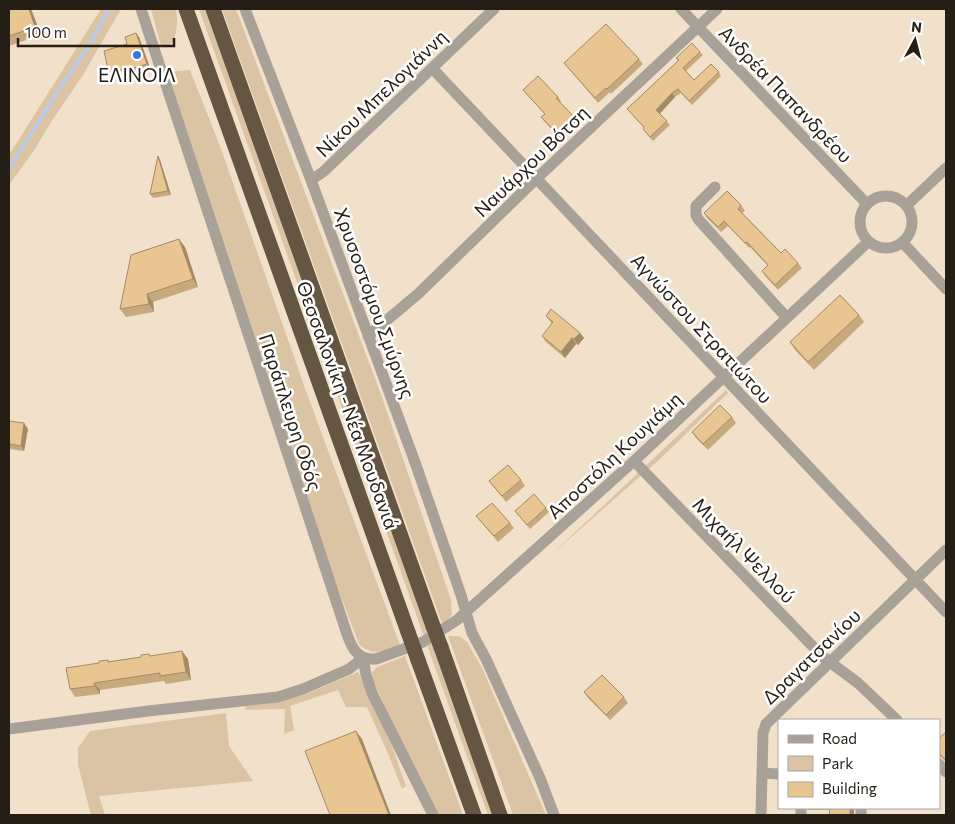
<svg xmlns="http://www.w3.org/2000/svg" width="955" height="824" font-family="Commissioner,sans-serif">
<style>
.green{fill:#dac4a3}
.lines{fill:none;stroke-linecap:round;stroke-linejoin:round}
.stream{stroke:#b4cdf6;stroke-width:3}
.minor{stroke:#a8a197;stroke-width:11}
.highway{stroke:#645642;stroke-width:15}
.highway-bridge{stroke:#645642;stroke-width:15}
.wall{fill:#c8a97d}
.shaded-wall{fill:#a38a66}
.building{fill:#e9c591;stroke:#a38a66}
.poi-dot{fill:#3575e3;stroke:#fff;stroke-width:2}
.labels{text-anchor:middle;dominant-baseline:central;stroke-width:5;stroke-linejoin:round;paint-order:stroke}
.poi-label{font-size:19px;fill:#241e15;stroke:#fff}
.street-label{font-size:19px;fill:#241e15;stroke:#fff}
</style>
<rect width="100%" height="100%" fill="#f2e1ca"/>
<!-- green -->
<path class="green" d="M 101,9 L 121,9 L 83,75 L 51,122 L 35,149 L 9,185 L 9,149 L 11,152 Z
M 151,9 L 176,9 C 178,21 178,42 166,48 L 161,46 Z
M 199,9 L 206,9 L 495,815 L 488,815 Z
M 222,9 L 236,9 L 382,397 L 451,600 L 452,615 L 443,626 Z
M 190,70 L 220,146 L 306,391 L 400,645 C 383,651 373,657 359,644 L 319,539 L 167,80 L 176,71 Z
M 726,390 L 728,393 L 661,458 L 550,556 Z
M 448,636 L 459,636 L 467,642 L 483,670 L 546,815 L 513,815 Z
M 405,656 L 463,815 L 435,815 L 373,680 L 372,672 L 377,667 Z
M 358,672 L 392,746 L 406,786 L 402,789 L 389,756 L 367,707 L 346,707 L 338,690 L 290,706 L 294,730 L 284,734 L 285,709 L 245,710 L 246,706 L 280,702 L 306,694 Z
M 226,713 L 229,746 L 253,781 L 99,796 L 105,815 L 91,815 L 78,765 L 78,748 L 90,731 Z"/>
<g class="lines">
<!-- stream -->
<path class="stream" d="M 9,169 L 58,91 L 87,49 L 109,9"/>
<!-- minor -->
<path class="minor" d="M 141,9 L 343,622 C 349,640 353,661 376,659 L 423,642 L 457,620 L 634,461 L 868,242
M 245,9 L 311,180 L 416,465 L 461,595 L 472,633 L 486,659 L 540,778 L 554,815
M 681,9 L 867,204
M 432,68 L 946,612
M 311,180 L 323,172 L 494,9
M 715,187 L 696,206 L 696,215 L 698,219 L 787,318
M860 222a26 26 0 1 1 52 0a26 26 0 1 1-52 0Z
M 907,205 L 946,168
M 902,242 L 946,289
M 368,336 L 418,294 L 536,179 L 717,9
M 634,461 L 823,657 L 858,683 L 897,720
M 363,658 L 366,675 L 372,693 L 433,815
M 9,729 L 148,711 L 278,697 L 303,689 L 349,669 L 363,658
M 939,764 L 946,772
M 762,773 L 779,774
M 761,815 L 763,733 L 766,724 L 946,550
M 801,815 L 801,808
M 861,815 L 861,808"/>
<!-- highway -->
<path class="highway" d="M 186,9 L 408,632
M 213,9 L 433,626
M 441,647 L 500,815
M 418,660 L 474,815"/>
<!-- highway-bridge -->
<path class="highway-bridge" d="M 433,626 L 441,647
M 408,632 L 418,660"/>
</g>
<!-- wall -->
<path class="wall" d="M 9,9 L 31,9 L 41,35 L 9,46 Z
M 139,37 L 150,68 L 130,74 L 111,74 L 108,69 L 127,44 Z
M 700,52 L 703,55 L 686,71 L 694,80 L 719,72 L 721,76 L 692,105 L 681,93 L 675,97 L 660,114 L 670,125 L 653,141 L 646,133 L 643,129 L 644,128 L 627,109 L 678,61 L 676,58 Z
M 639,59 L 643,64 L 611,94 L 610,92 L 598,103 L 564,63 Z
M 523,90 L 558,97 L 561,101 L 560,102 L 577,120 L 580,124 L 563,141 L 544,121 L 541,117 L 545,114 Z
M 158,156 L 160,160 L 171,195 L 153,198 L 150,194 Z
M 741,205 L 745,211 L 742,213 L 781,253 L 798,263 L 802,268 L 778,290 L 765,276 L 762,271 L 768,266 L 750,247 L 749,248 L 728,226 L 721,232 L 707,218 L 704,213 Z
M 185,247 L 198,287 L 153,302 L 154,312 L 126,317 L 120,309 Z
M 859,315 L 864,322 L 814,370 L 795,350 L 790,342 Z
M 546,316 L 580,333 L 584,338 L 578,345 L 576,344 L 565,358 L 546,342 L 542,336 L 552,324 Z
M 732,417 L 736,423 L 708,450 L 696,438 L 692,432 Z
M 9,421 L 28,429 L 24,451 L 9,449 Z
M 521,480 L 525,486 L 506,502 L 489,481 Z
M 546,508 L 549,512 L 530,529 L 515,511 Z
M 476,516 L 510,523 L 514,528 L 498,542 Z
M 149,654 L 151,656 L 188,659 L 191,680 L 166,684 L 164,681 L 100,690 L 100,694 L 75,697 L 70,689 L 99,663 L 141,657 Z
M 584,692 L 624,697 L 628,703 L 610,720 L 588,698 Z
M 946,732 L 946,762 L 939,755 L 939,738 Z
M 807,808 L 854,808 L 854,815 L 830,810 L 808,810 Z"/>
<!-- shaded-wall -->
<path class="shaded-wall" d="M 29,9 L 31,9 L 41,35 L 35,27 Z
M 136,33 L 139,37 L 150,68 L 147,64 Z
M 672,93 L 675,97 L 659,114 L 656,110 Z
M 158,156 L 160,160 L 171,195 L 168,191 Z
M 179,239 L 185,247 L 198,287 L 193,279 Z
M 147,294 L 153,302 L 154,312 L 149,304 Z
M 580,333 L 584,338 L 578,345 L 574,339 Z
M 572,338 L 576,344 L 565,358 L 561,352 Z
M 24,423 L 28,429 L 24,451 L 21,446 Z
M 182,651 L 188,659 L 191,680 L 186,672 Z
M 94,683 L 100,690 L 100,694 L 95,686 Z
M 356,731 L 362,739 L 391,815 L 389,815 Z
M 850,808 L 854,808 L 854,815 L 850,815 Z"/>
<!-- building -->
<path class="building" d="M 9,9 L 29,9 L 35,27 L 9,36 Z
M 606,24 L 639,59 L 607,89 L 606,88 L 595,98 L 564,63 Z
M 136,33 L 147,64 L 127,70 L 108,69 L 104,51 L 127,44 L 125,37 Z
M 692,43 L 700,52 L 683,68 L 694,80 L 711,64 L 719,72 L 689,101 L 678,89 L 672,93 L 656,110 L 667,121 L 650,137 L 643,129 L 644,127 L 627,109 L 679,60 L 676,58 Z
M 538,76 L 558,97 L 556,98 L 577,120 L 560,137 L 541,117 L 545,114 L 523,90 Z
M 158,156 L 168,191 L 150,194 Z
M 727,191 L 741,205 L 738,209 L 781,253 L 785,249 L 798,263 L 775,285 L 762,271 L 768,265 L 747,242 L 745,243 L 724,221 L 718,227 L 704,213 Z
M 179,239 L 193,279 L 147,294 L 149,304 L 120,309 L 131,255 Z
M 840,295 L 859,315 L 808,362 L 790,342 Z
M 551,309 L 580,333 L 574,339 L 572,338 L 561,352 L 542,336 L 553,322 L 546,316 Z
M 720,405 L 732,417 L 703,444 L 692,432 Z
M 9,421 L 24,423 L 21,446 L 9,444 Z
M 508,465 L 521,480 L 502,496 L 489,481 Z
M 534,494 L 546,508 L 527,525 L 515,511 Z
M 492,503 L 510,523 L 494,536 L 476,516 Z
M 182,651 L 186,672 L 160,676 L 160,673 L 94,683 L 95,686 L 70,689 L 66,668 L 99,663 L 99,661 L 108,660 L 108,662 L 141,657 L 141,655 L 149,654 L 150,656 Z
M 602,675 L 624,697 L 606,715 L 584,692 Z
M 356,731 L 389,815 L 330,815 L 305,751 Z
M 946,732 L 946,760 L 939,753 L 939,738 Z
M 830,808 L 850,808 L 850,815 L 829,815 Z"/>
<!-- markers -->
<circle class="poi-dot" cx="137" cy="55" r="5"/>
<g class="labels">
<!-- poi labels -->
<g class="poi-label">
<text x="137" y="74">ΕΛΙΝΟΙΛ</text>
</g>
<!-- street labels -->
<g class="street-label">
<text transform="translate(381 93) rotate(-44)">Νίκου Μπελογιάννη</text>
<text transform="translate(786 94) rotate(46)">Ανδρέα Παπανδρέου</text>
<text transform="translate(531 161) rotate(-44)">Ναυάρχου Βότση</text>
<text transform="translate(375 303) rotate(70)">Χρυσοστόμου Σμύρνης</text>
<text transform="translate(702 328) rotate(47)">Αγνώστου Στρατιώτου</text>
<text transform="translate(348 405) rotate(70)">Θεσσαλονίκη - Νέα Μουδανιά</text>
<text transform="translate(291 412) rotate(72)">Παράπλευρη Οδός</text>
<text transform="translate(614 455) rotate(-43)">Αποστόλη Κουγιάμη</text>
<text transform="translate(744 550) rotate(46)">Μιχαήλ Ψελλού</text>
<text transform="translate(811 656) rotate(-44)">Δραγατσανίου</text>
</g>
</g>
<!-- border -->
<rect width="955" height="824" fill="none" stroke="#241e15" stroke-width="20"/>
<!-- legend -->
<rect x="778" y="719" width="162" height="90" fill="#ffffff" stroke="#a7a5a1"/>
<rect x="788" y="735" width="25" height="8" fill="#a8a197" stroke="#a7a5a1"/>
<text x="822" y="744" font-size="15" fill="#241e15">Road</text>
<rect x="788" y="756" width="25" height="15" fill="#dac4a3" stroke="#a7a5a1"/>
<text x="822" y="769" font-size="15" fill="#241e15">Park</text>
<rect x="788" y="782" width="25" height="15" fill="#e9c591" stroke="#a7a5a1"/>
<text x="822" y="794" font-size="15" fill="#241e15">Building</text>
<!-- north arrow -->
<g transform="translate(915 40) rotate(7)" stroke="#ffffff" stroke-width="4" paint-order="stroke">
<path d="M0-4L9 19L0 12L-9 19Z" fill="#241e15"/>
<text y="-8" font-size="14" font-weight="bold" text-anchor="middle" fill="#241e15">N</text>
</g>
<!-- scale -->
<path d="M18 38v8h156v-8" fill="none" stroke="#241e15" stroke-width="2.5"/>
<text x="25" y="38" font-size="15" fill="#241e15" stroke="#ffffff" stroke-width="4" paint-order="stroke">100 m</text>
</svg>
